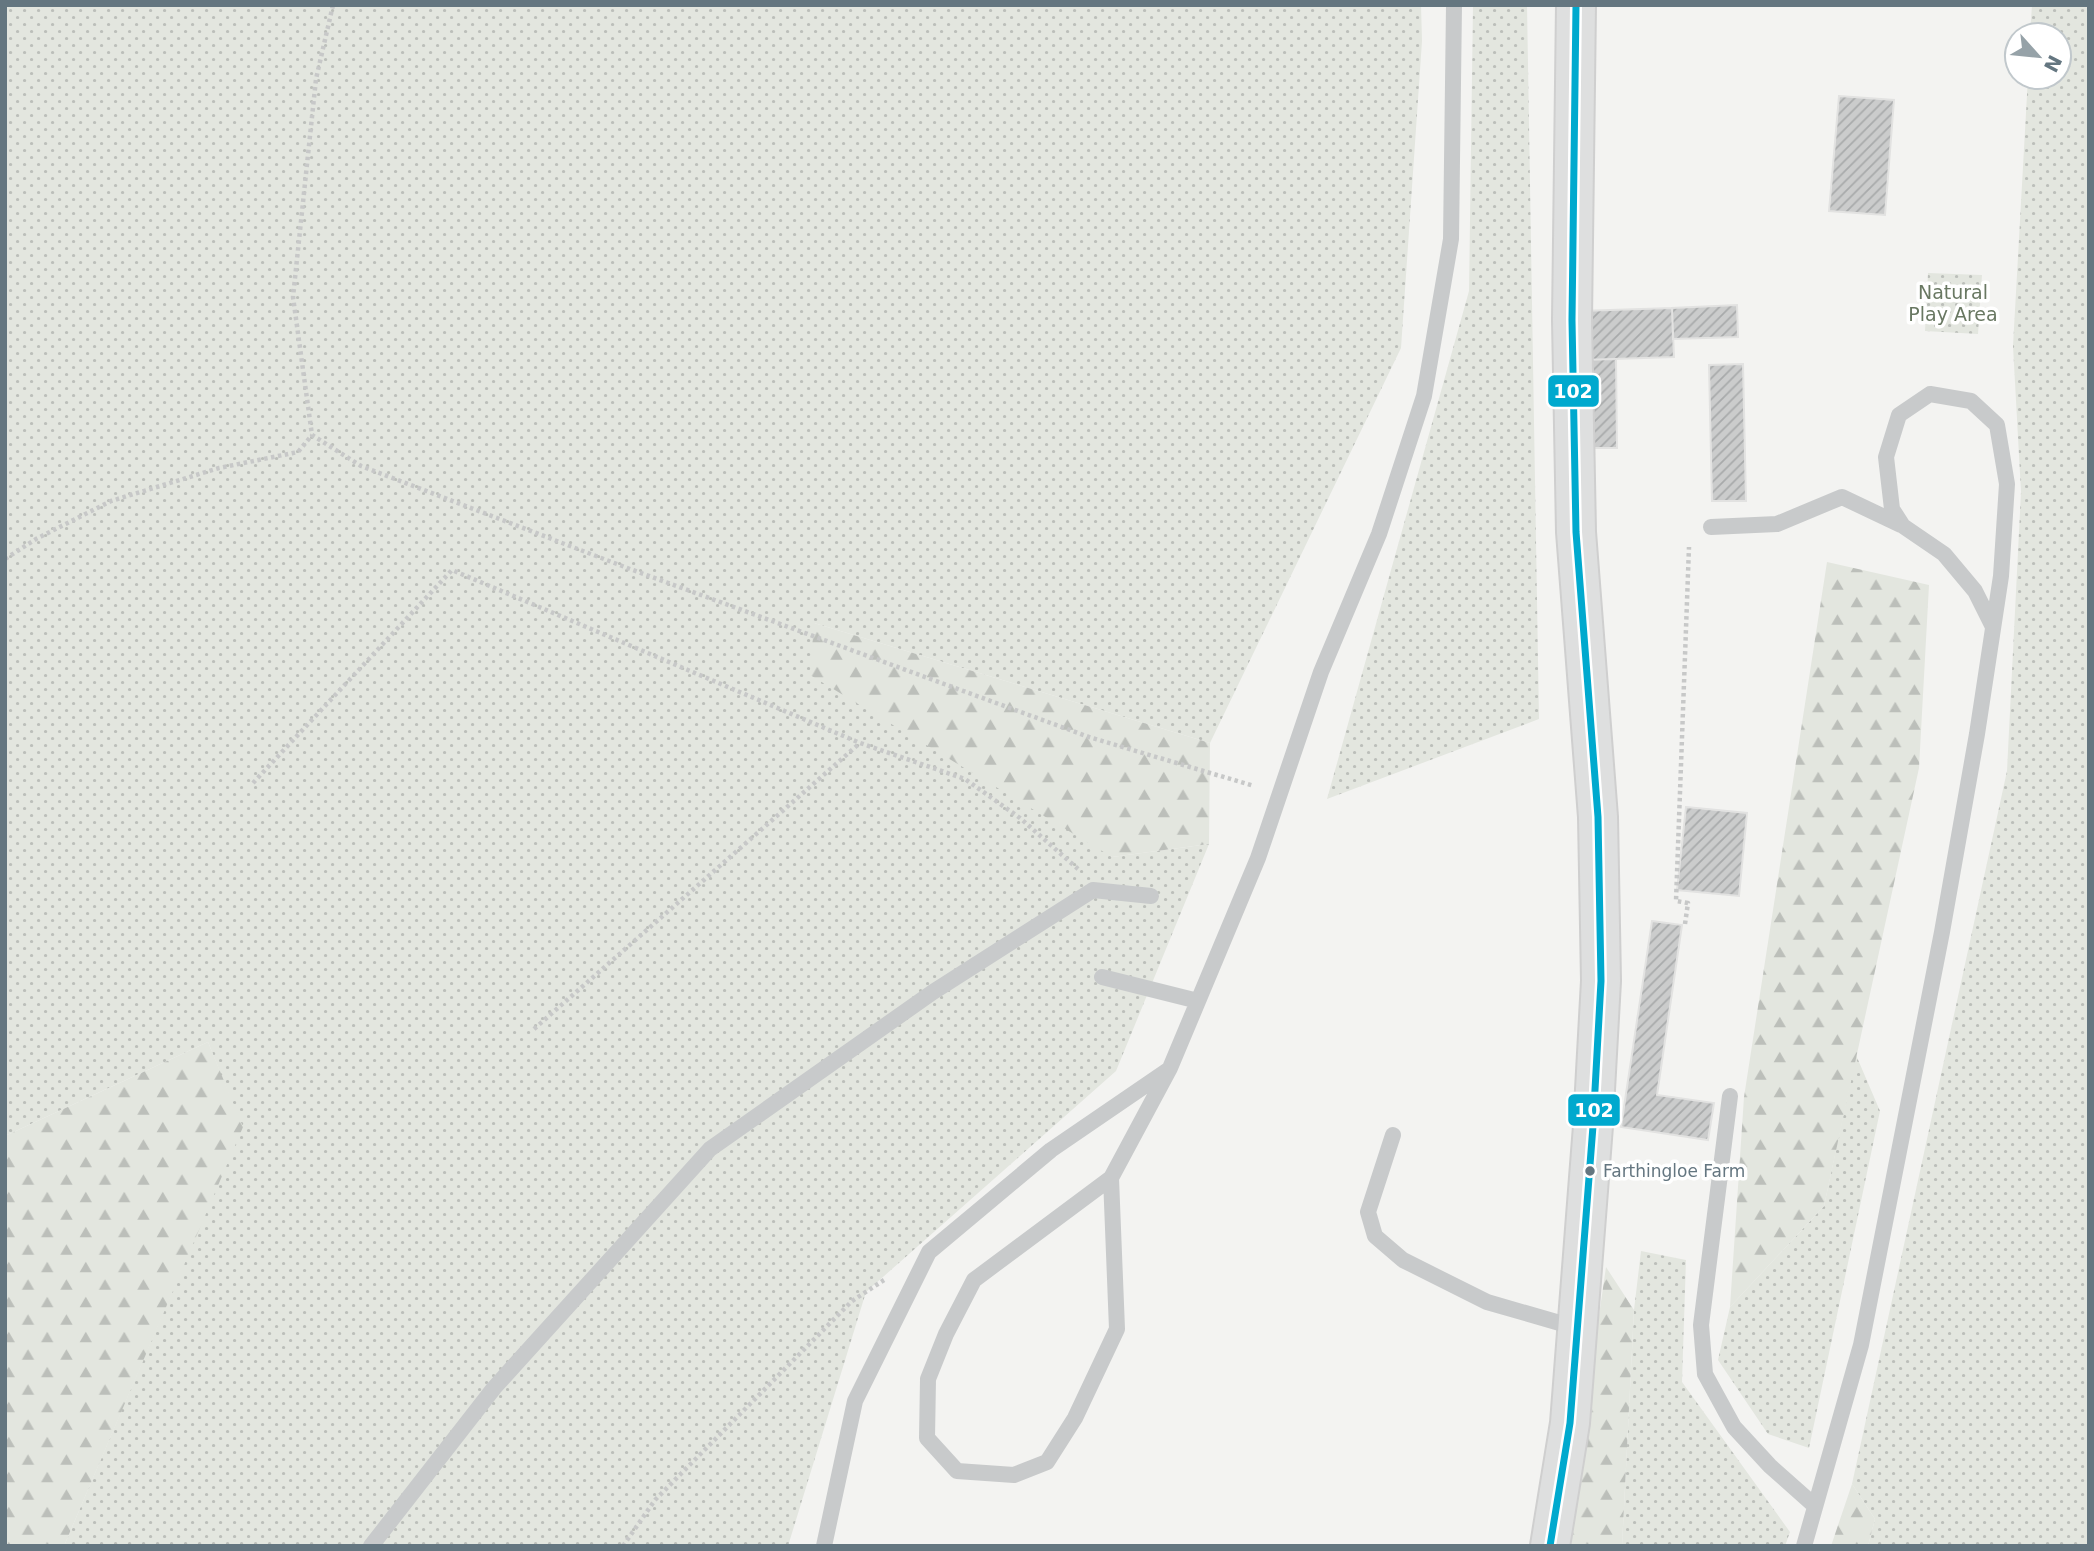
<svg xmlns="http://www.w3.org/2000/svg" width="2094" height="1551" font-family="'DejaVu Sans',sans-serif">
<style>
.green{fill:url(#green-dots)}
.forest{fill:url(#forest-firs)}
.building{fill:url(#building-hatch);stroke:#e2e2e1;stroke-width:2}
.lines{fill:none;stroke-linecap:round;stroke-linejoin:round}
.secondary-casing{stroke:#cfcfcf;stroke-width:42}
.path{stroke:#c7c8c8;stroke-width:4.5;stroke-dasharray:3.5 3.5;stroke-linecap:butt}
.service{stroke:#c8cacb;stroke-width:16}
.secondary{stroke:#dedfdf;stroke-width:38}
.bus-1-casing{stroke:#fff;stroke-width:12}
.bus-1{stroke:#00a9ce;stroke-width:7}
.bus-dot{fill:#647680;stroke:#fff;stroke-width:2.5}
.labels{text-anchor:middle;dominant-baseline:central;stroke-width:7;stroke-linejoin:round;paint-order:stroke}
.bus-label{font-size:17px;fill:#647680;stroke:#fff;text-anchor:start}
.park-label{font-size:19px;fill:#697862;stroke:#fff}
.line-badge{stroke:#fff;stroke-width:2.5}
.badge-label{font-size:19px;text-anchor:middle;font-weight:bold;fill:#fff}
</style>
<defs>
<pattern id="green-dots" width="8" height="8" patternUnits="userSpaceOnUse" patternTransform="scale(1.75)"><rect width="8" height="8" fill="#e3e6df"/><path d="M2 2h.1M6 6h.1" fill="none" stroke="#bcbfba" stroke-width="1.8" stroke-linecap="round"/></pattern>
<pattern id="forest-firs" width="22" height="20" patternUnits="userSpaceOnUse" patternTransform="scale(1.75)"><rect width="22" height="20" fill="#e3e6df"/><path d="M5 1l3.5 6h-7zM16 11l3.5 6h-7z" fill="#bcbfba"/></pattern>
<pattern id="building-hatch" width="6" height="6" patternUnits="userSpaceOnUse" patternTransform="scale(1.75)"><rect width="6" height="6" fill="#cbcccc"/><path d="M-1 1l2-2M0 6l6-6M5 7l2-2" fill="none" stroke="#a8aaab"/></pattern>
</defs>
<rect width="100%" height="100%" fill="#f3f3f1"/>
<!-- green -->
<path class="green" d="M 5,5 L 1421,5 L 1422,41 L 1401,348 L 1210,743 L 814,623 L 1112,857 L 1209,844 L 1116,1071 L 866,1292 L 788,1546 L 64,1546 L 242,1127 L 208,1042 L 5,1136 Z
M 1473,5 L 1527,5 L 1539,719 L 1327,799 L 1469,291 Z
M 2032,5 L 2089,5 L 2089,1546 L 1868,1546 L 1875,1519 L 1852,1484 L 2007,771 L 2021,492 L 2013,346 L 2028,77 L 2059,77 L 2059,35 L 2030,35 Z
M 1928,273 L 1982,275 L 1978,334 L 1925,331 Z
M 1856,1055 L 1880,1111 L 1809,1448 L 1768,1434 L 1718,1360 L 1730,1307 L 1824,1206 Z
M 1641,1251 L 1686,1260 L 1682,1382 L 1790,1532 L 1785,1546 L 1622,1546 L 1634,1310 Z"/>
<!-- forest -->
<path class="forest" d="M 1827,562 L 1929,585 L 1919,768 L 1824,1206 L 1730,1307 L 1744,1097 Z
M 814,623 L 1210,743 L 1209,844 L 1112,857 L 810,675 Z
M 208,1042 L 243,1127 L 64,1546 L 5,1546 L 5,1136 Z
M 1606,1267 L 1634,1310 L 1622,1546 L 1566,1546 Z
M 1852,1484 L 1875,1519 L 1868,1546 L 1831,1546 Z"/>
<!-- building -->
<path class="building" d="M 1839,96 L 1894,100 L 1885,215 L 1829,211 Z
M 1737,305 L 1738,337 L 1673,339 L 1672,308 Z
M 1672,308 L 1674,357 L 1582,360 L 1580,311 Z
M 1616,359 L 1617,448 L 1583,448 L 1582,360 Z
M 1743,364 L 1746,501 L 1712,501 L 1709,365 Z
M 1686,807 L 1747,813 L 1739,896 L 1677,890 Z
M 1652,921 L 1682,925 L 1657,1095 L 1714,1103 L 1708,1140 L 1621,1127 Z"/>
<g class="lines">
<defs>
<path id="secondary" d="M 1550,1546 L 1570,1423 L 1593,1126 L 1601,981 L 1598,817 L 1576,532 L 1572,320 L 1576,5"/>
</defs>
<!-- secondary casing -->
<use href="#secondary" class="secondary-casing"/>
<!-- path -->
<path class="path" d="M 333,5 L 316,79 L 293,297 L 312,435 L 361,466 L 630,569 L 1089,737 L 1254,786
M 5,559 L 36,539 L 111,501 L 219,468 L 298,452 L 312,435
M 253,783 L 452,570 L 860,743 L 965,779 L 1020,818 L 1078,869
M 1685,924 L 1688,903 L 1676,901 L 1689,547
M 534,1029 L 860,743
M 623,1546 L 655,1500 L 852,1301 L 884,1280"/>
<!-- service -->
<path class="service" d="M 1711,527 L 1777,524 L 1842,497 L 1901,525
M 1102,977 L 1198,1001
M 1730,1096 L 1701,1325 L 1705,1374 L 1734,1427 L 1770,1466 L 1815,1506
M 1393,1135 L 1368,1212 L 1375,1236 L 1403,1260 L 1487,1302 L 1577,1328
M 1111,1178 L 1117,1329 L 1075,1418 L 1047,1462 L 1014,1475 L 957,1471 L 927,1438 L 928,1379 L 946,1334 L 974,1280 L 1111,1178 L 1170,1068 L 1258,858 L 1321,672 L 1379,534 L 1424,396 L 1451,239 L 1454,5
M 371,1546 L 494,1388 L 710,1149 L 933,992 L 1093,890 L 1151,896
M 824,1546 L 855,1401 L 929,1252 L 1051,1150 L 1168,1070
M 1804,1546 L 1861,1345 L 1942,932 L 1977,734 L 2001,576 L 2007,484 L 1997,425 L 1971,401 L 1930,394 L 1899,415 L 1886,457 L 1892,509 L 1903,526 L 1944,554 L 1975,591 L 1993,627"/>
<!-- secondary -->
<use href="#secondary" class="secondary"/>
<defs>
<path id="bus-1" d="M 1550,1546 L 1570,1423 L 1593,1126 L 1601,981 L 1598,817 L 1576,532 L 1572,320 L 1576,5"/>
</defs>
<!-- bus-1 casing -->
<use href="#bus-1" class="bus-1-casing"/>
<!-- bus-1 -->
<use href="#bus-1" class="bus-1"/>
</g>
<!-- markers -->
<circle class="bus-dot" cx="1590" cy="1171" r="6"/>
<g class="labels">
<!-- bus labels -->
<g class="bus-label">
<text x="1603" y="1171">Farthingloe Farm</text>
</g>
<!-- park labels -->
<g class="park-label">
<text x="1953" y="292">Natural<tspan x="1953" dy="22">Play Area</tspan></text>
</g>
</g>
<g class="line-badge">
<rect x="1547" y="374" width="53" height="34" rx="7" fill="#00a9ce"/>
<rect x="1567" y="1093" width="54" height="34" rx="7" fill="#00a9ce"/>
</g>
<g class="badge-label">
<text x="1573" y="398">102</text>
<text x="1594" y="1117">102</text>
</g>
<!-- border -->
<rect width="2094" height="1551" fill="none" stroke="#647680" stroke-width="14"/>
<!-- north arrow -->
<g transform="translate(2038 56) rotate(117)"><circle r="33" fill="#ffffff" stroke="#c1c8cc" stroke-width="2"/>
<path d="M0-5L12 26L0 18L-12 26Z" fill="#96a2a8"/>
<text y="-10" font-size="19" font-weight="bold" text-anchor="middle" fill="#647680">N</text>
</g>
</svg>
